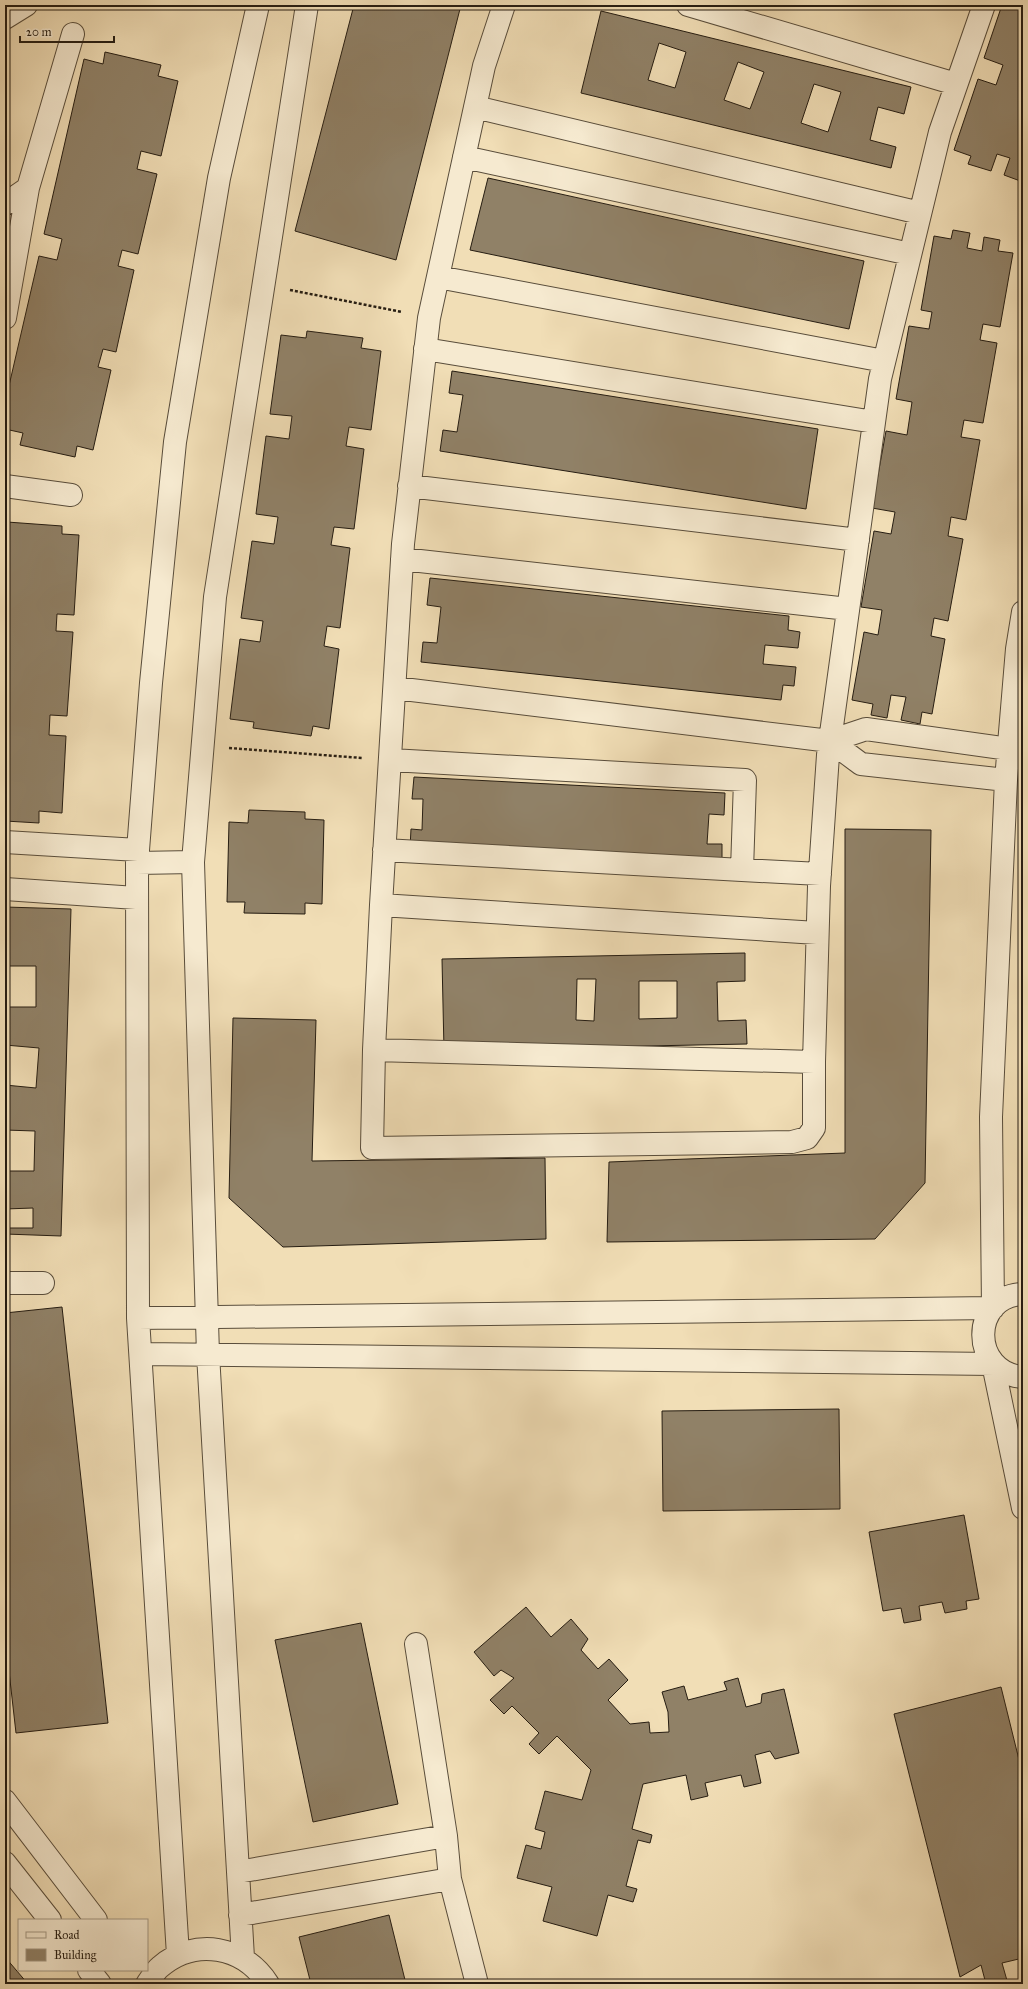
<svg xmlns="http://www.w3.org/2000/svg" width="1028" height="1989" font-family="'IM FELL Great Primer',serif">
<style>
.building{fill:#908167;stroke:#261d12;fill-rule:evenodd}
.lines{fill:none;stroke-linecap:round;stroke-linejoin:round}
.minor-casing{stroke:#594d3b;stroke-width:24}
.path{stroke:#261d12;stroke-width:2.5;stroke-dasharray:3 2;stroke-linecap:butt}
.minor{stroke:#f6ead0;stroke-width:22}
</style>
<rect width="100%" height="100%" fill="#f1deb6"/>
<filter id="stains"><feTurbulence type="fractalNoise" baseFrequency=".005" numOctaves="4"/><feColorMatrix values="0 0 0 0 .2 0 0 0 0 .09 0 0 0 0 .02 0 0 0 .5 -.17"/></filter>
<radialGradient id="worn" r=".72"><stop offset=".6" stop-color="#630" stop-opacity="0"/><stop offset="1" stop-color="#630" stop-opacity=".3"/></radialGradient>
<!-- building -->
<path class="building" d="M 354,5 L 461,5 L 396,260 L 295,231 Z
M 1002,5 L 1023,5 L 1023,182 L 1004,175 L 1010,158 L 997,154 L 991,171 L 968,164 L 971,156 L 954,150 L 978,79 L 996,85 L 1003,65 L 984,58 Z
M 601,11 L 911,87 L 904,114 L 878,107 L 870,140 L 896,147 L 891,168 L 581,93 ZM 659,43 L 686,52 L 675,88 L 648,80 ZM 738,62 L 764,72 L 750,109 L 724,100 ZM 814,84 L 841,92 L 828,132 L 801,123 Z
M 105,52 L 161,65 L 158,76 L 178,81 L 161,156 L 141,151 L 137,169 L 157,174 L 138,254 L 122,250 L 118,266 L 134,270 L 116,352 L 103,349 L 98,367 L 111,370 L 93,450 L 77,446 L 75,457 L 20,445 L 23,433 L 5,429 L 5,403 L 39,256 L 57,260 L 62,239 L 44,234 L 84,59 L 103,64 Z
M 488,178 L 864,261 L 849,329 L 470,250 Z
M 953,230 L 970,233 L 967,248 L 982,251 L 984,237 L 1000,240 L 998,251 L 1013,253 L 1000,327 L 983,324 L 980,340 L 997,343 L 983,423 L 964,420 L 961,437 L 980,440 L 966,520 L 951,517 L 948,536 L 963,539 L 948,621 L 934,618 L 931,636 L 945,639 L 932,714 L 922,712 L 920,724 L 901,720 L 906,697 L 891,695 L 887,718 L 871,715 L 873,704 L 852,700 L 864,632 L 878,635 L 882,610 L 861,607 L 874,531 L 891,534 L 895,512 L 872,508 L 886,431 L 907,435 L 912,402 L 896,399 L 909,326 L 929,329 L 932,312 L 921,310 L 934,236 L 951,239 Z
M 307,331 L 363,338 L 361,348 L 381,351 L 371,430 L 349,427 L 346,446 L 364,449 L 354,529 L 334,527 L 331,545 L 350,548 L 340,628 L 327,626 L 324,646 L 339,649 L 329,729 L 313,726 L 311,736 L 253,728 L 254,722 L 230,719 L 240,639 L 260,642 L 263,621 L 241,618 L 252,541 L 274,544 L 278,517 L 256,514 L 266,436 L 289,439 L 292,416 L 270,414 L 281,335 L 306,338 Z
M 452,371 L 818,429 L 806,509 L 440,451 L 443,430 L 457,432 L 463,395 L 449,393 Z
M 7,522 L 62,526 L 62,534 L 79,535 L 74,615 L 57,614 L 56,631 L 73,632 L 67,716 L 50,715 L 49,735 L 66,736 L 62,813 L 39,811 L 39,823 L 5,821 L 5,529 Z
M 430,578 L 789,616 L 788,630 L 800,632 L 798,648 L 765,645 L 763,664 L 796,667 L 794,686 L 783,685 L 781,700 L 421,662 L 423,642 L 437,643 L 441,607 L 427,605 Z
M 414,777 L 725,793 L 724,815 L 709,814 L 707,844 L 722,844 L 722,863 L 410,848 L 411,829 L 422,830 L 423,799 L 412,799 Z
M 249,810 L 305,812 L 305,819 L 324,820 L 322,904 L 305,903 L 305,914 L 244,913 L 245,902 L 227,902 L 229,822 L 248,823 Z
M 845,829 L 931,830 L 925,1183 L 875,1239 L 607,1242 L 609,1162 L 845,1153 Z
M 5,907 L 71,909 L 61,1236 L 5,1234 L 5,1228 L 33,1228 L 33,1208 L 5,1209 L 5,1171 L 34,1171 L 35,1131 L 5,1130 L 5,1085 L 36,1088 L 39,1048 L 5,1045 L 5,1007 L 36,1007 L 36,966 L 5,966 Z
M 745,953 L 745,981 L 717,982 L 718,1021 L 746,1020 L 747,1044 L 444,1050 L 442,959 ZM 577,979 L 596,979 L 594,1021 L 576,1020 ZM 639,981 L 677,981 L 677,1018 L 639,1019 Z
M 233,1018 L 316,1020 L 312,1161 L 545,1158 L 546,1239 L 283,1247 L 229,1198 Z
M 62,1307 L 108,1723 L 16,1733 L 5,1636 L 5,1313 Z
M 839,1409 L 840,1509 L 663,1511 L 662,1411 Z
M 964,1515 L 979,1599 L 966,1601 L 967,1609 L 945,1613 L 942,1602 L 919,1606 L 921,1620 L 904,1623 L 901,1608 L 883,1611 L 869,1532 Z
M 526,1607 L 551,1637 L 571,1619 L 588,1639 L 581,1650 L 598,1669 L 609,1659 L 628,1680 L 608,1700 L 630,1724 L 649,1722 L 650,1733 L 669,1732 L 668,1712 L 662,1692 L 684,1686 L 688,1700 L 727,1690 L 724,1682 L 738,1678 L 746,1707 L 761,1703 L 762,1694 L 784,1689 L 799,1753 L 775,1759 L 770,1751 L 755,1755 L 761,1783 L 744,1787 L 741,1775 L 705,1783 L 708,1796 L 691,1800 L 686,1775 L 643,1784 L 632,1829 L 652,1835 L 650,1843 L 638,1840 L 626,1886 L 637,1889 L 633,1902 L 608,1895 L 597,1936 L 543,1921 L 552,1887 L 517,1878 L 526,1845 L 541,1849 L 545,1832 L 535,1829 L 545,1791 L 582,1800 L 591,1770 L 557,1736 L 539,1754 L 529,1744 L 539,1733 L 512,1706 L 504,1714 L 490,1700 L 514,1678 L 501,1670 L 494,1676 L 474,1652 Z
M 361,1623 L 398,1804 L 313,1822 L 275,1640 Z
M 1001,1687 L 1023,1776 L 1023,1958 L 1002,1963 L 1008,1984 L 986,1984 L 981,1965 L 960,1977 L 894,1714 Z
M 389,1915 L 406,1984 L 311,1984 L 299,1937 Z
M 5,1957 L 28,1984 L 5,1984 Z"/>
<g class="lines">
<defs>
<path id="minor" d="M 504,5 L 484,66 L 429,318 L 403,544 L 381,905 L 374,1050 L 814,1062
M 688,5 L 956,84
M 5,18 L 26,5
M 475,107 L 920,213
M 464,157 L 910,254
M 5,204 L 28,188
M 438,277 L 884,361
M 5,318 L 28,188 L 73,34
M 425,349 L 874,422
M 5,486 L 71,495
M 409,486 L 858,540
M 402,559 L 848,609
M 395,688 L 830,741
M 391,760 L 745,780 L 742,870 L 820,874
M 1006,780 L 861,764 L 830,741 L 866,729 L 1009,749
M 5,842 L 138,850
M 384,850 L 742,870
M 137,863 L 193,862
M 5,889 L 136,898
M 381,905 L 817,933
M 374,1050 L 372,1148 L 792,1142 L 807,1138 L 814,1128 L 814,1062 L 819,886 L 828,755 L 880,379 L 940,132 L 984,5
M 5,1283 L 43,1283
M 1023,1294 C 970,1296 970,1373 1023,1377
M 138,1318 L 993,1308 L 991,1117 L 1006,780 L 1017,649 L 1023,612
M 141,1354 L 993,1364 L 1023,1508
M 416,1644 L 446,1836 L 450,1879 L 477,1984
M 5,1801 L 96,1920
M 5,1863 L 50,1920
M 238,1872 L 446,1836
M 240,1915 L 450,1879
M 178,1955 L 138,1318 L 137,863 L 151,683 L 175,442 L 219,178 L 258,5
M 243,1958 L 208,1354 L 193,862 L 215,597 L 307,5
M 89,1970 L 100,1984
M 147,1984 C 151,1979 155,1971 160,1967 C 195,1937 244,1946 268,1984"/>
</defs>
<!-- minor casing -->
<use href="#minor" class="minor-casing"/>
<!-- path -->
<path class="path" d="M 290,290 L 402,312
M 229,748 L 362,758"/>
<!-- minor -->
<use href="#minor" class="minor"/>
</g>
<!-- margin -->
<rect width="1028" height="1989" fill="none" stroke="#f1deb6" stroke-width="20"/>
<rect x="6" y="6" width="1016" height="1977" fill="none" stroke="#261d12" stroke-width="2"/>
<rect x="10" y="10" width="1008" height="1969" fill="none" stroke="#261d12"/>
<!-- legend -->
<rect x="18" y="1919" width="130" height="52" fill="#f6ead0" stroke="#a39884"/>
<rect x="26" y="1932" width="20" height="6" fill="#f6ead0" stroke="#a39884"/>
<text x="54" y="1939" font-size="12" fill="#261d12">Road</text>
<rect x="26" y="1949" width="20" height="12" fill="#908167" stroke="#a39884"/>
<text x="54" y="1959" font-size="12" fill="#261d12">Building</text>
<!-- scale -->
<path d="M20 36v6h94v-6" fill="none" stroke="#261d12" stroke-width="2"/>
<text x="26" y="36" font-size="12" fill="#261d12" stroke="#f6ead0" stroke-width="3" paint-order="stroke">20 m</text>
<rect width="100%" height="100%" filter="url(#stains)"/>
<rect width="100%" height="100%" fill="url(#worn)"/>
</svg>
